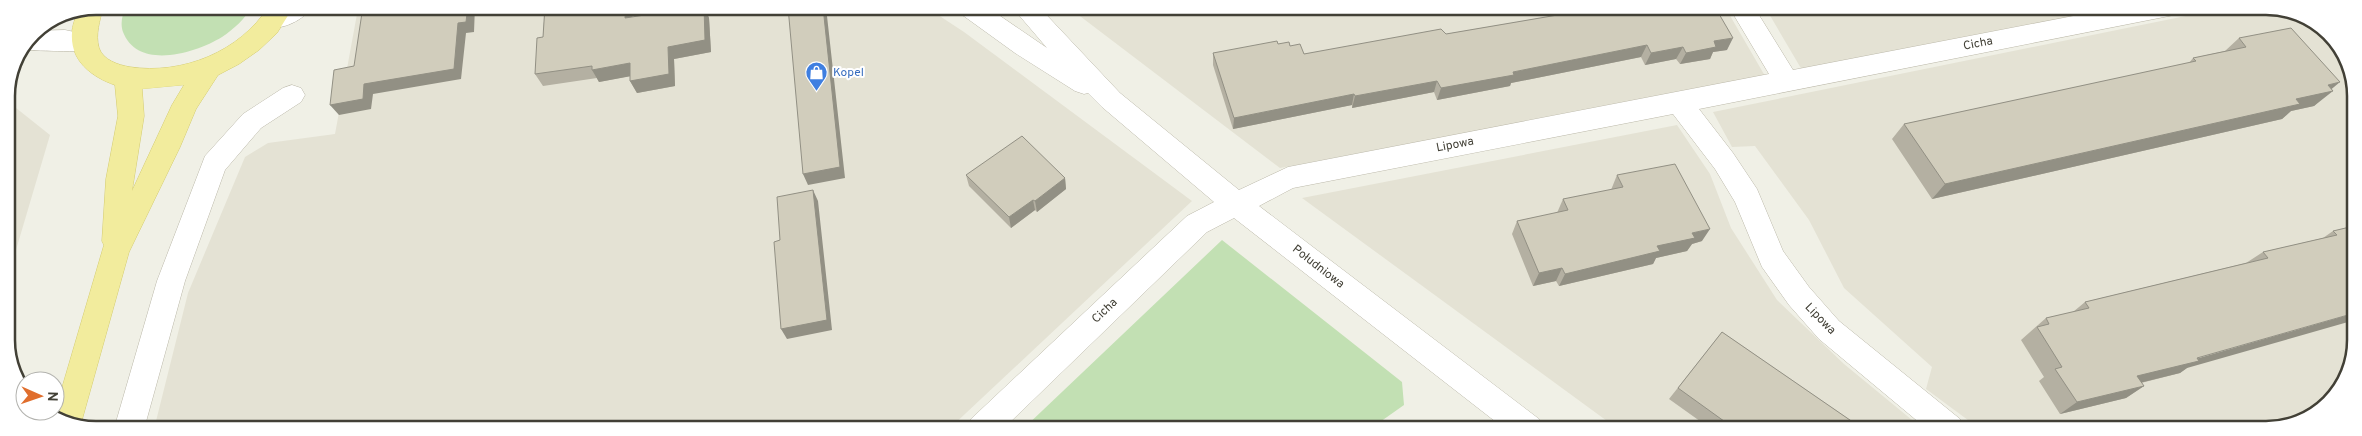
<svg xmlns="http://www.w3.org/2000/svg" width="2362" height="436" font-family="Overpass,sans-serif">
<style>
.residential{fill:#e4e2d4}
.green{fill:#c2e0b3}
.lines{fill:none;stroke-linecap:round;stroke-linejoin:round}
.minor-casing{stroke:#bbb8a9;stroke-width:1}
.major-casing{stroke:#d4cc70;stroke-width:1}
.minor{fill:#fff;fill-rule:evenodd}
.major{fill:#f2ec9d;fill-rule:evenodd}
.wall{fill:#b4b0a2}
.shaded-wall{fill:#929084}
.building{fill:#d1cdbc;stroke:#929084}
.labels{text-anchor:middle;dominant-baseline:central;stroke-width:4;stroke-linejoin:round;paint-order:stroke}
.street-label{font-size:12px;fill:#424036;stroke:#fff}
.shop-label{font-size:12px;fill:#366cbe;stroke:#fff;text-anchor:start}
.rim{fill:none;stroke:#424036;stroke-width:2.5}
</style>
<rect width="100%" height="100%" fill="#f0f0e6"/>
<!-- residential -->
<path class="residential" d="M 402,6 L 926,7 L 964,32 L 1192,201 L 949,429 L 154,429 L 188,293 L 245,157 L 268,143 L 335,134 L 357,14 Z
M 1068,7 L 1725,7 L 1765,76 L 1280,168 Z
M 1765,7 L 2127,7 L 1802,70 Z
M 2230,7 L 2278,7 L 2329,32 L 2354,78 L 2355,352 L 2330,398 L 2320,402 L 2306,415 L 2271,430 L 1980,429 L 1926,389 L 1932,367 L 1844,288 L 1809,220 L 1755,146 L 1732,147 L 1713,112 Z
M 6,100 L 50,135 L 8,277 Z
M 1677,125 L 1710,174 L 1731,228 L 1777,300 L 1844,364 L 1923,429 L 1618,429 L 1302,198 Z"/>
<!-- green -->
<path class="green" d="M 127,6 L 252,6 C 245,19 234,29 222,37 C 196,53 138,71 123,32 C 120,24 122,13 127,6 Z
M 1222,240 L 1402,382 L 1404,405 L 1370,429 L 1023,429 Z"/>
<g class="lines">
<defs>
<path id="minor" d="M 279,6 L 312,6 C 305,20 281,31 266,27 L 263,20 L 266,13 Z
M 958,7 L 987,7 L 1047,48 L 1012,7 L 1039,7 L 1120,93 L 1239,190 L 1288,167 L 1769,74 L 1729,7 L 1754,7 L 1793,70 L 2120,7 L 2181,7 L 2178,14 L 2169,16 L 1699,109 L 1733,153 L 1757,189 L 1783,251 L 1809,287 L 1839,321 L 1960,419 L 1964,429 L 1927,429 L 1819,339 L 1789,305 L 1762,267 L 1735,202 L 1715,169 L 1673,114 L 1293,188 L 1259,206 L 1539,419 L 1543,429 L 1505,429 L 1234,218 L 1207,232 L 1003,429 L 967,429 L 971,419 L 1187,216 L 1214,202 L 1102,107 L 1088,93 L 1084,94 L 1075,91 L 1015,53 L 961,14 Z
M 65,30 L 93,36 L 97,43 L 93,50 C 86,52 29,51 22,49 L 35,31 Z
M 292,85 L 301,88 L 305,95 L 301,102 L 261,128 L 225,170 L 185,281 L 144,429 L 114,429 L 157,281 L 205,156 L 243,114 L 283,88 Z"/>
<path id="major" d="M 96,6 L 103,7 C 100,21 95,34 99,48 C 103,60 118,65 130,67 C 182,75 240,52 269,6 L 294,6 L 277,33 L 259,50 L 239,64 L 218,75 L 196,109 L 180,147 L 129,252 L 80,427 L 54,415 L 104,245 L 102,241 L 106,179 L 118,116 L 115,85 C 92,77 70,61 72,33 C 72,26 76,17 78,10 ZM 184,85 L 172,105 L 132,191 L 144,116 L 142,89 Z"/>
</defs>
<!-- minor casing -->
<use href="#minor" class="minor-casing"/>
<!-- major casing -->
<use href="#major" class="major-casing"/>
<!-- minor -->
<use href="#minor" class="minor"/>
<!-- major -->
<use href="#major" class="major"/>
</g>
<!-- wall -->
<path class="wall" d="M 545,6 L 633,6 L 632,17 L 704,6 L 709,18 L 711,52 L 674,59 L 675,86 L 637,93 L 630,81 L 630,76 L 599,82 L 597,78 L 543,86 L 535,74 L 543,37 Z
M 1573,7 L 1715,7 L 1727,50 L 1713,52 L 1710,59 L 1680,64 L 1676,59 L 1645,65 L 1641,57 L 1511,83 L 1510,86 L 1437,100 L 1434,92 L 1352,108 L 1352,105 L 1233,129 L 1213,65 L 1213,53 L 1278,44 L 1290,46 L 1304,54 L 1446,34 L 1576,12 Z
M 2239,38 L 2332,89 L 2314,106 L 2291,111 L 2282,119 L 1932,199 L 1892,139 L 1904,124 L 2189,63 L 2193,58 L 2225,51 Z
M 966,175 L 1065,178 L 1066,189 L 1037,212 L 1035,210 L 1011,228 L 969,186 Z
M 1617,175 L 1702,241 L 1692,244 L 1687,251 L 1656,258 L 1653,264 L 1559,286 L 1556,281 L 1533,286 L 1512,234 L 1517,221 L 1557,213 L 1563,199 L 1611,190 Z
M 2354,226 L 2187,368 L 2180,373 L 2141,383 L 2144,386 L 2126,398 L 2060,414 L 2039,381 L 2044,377 L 2021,340 L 2046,318 L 2073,312 L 2085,302 L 2246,263 L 2263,252 L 2323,238 L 2333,231 Z
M 1722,332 L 1863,429 L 1711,429 L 1669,399 Z"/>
<!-- shaded-wall -->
<path class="shaded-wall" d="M 468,6 L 475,6 L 474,32 L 466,33 L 461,79 L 373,94 L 371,109 L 339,115 L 330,105 L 364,84 Z
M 626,6 L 633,6 L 632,30 L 625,18 Z
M 704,6 L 709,18 L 711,52 L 674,59 L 675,86 L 637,93 L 630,81 L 668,47 Z
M 823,7 L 826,7 L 845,178 L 808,185 L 803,174 Z
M 1733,38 L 1727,50 L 1713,52 L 1710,59 L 1680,64 L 1686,53 L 1714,41 Z
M 1647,45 L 1641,57 L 1511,83 L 1510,86 L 1437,100 L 1441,88 L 1513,72 Z
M 1683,47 L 1676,59 L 1645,65 L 1651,53 Z
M 630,63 L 637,75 L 599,82 L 592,70 Z
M 1437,81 L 1434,92 L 1352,108 L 1355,96 Z
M 2340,82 L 2328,92 L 2333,91 L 2314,106 L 2291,111 L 2282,119 L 1932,199 L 1945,184 L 2296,99 L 2328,85 Z
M 1354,94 L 1352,105 L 1233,129 L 1234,118 Z
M 1065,178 L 1066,189 L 1037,212 L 1035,201 Z
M 813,190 L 818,201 L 832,330 L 787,339 L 781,329 Z
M 1033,200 L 1035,210 L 1011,228 L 1009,217 Z
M 1710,229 L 1702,241 L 1692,244 L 1687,251 L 1656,258 L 1653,264 L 1559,286 L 1565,274 L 1657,246 L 1692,233 Z
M 1562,268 L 1556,281 L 1533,286 L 1539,273 Z
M 2355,313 L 2355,320 L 2187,368 L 2180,373 L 2119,388 L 2137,376 Z
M 2144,386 L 2126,398 L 2060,414 L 2077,402 Z"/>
<!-- building -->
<path class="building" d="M 363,6 L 468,6 L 466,22 L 458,23 L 454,69 L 364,84 L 363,99 L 330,105 L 334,70 L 354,66 Z
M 545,6 L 626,6 L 625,18 L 704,6 L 705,40 L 668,47 L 669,74 L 630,81 L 630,63 L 592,70 L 592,66 L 535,74 L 537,38 L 543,37 Z
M 788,7 L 823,7 L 840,167 L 803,174 Z
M 1586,7 L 1715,7 L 1733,38 L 1714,41 L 1716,47 L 1686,53 L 1683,47 L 1651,53 L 1647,45 L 1513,72 L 1514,75 L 1441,88 L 1437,81 L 1355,96 L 1354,94 L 1234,118 L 1213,53 L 1277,41 L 1278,44 L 1289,42 L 1290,46 L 1300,44 L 1304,54 L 1441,29 L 1446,34 L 1587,10 Z
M 2291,28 L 2340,82 L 2328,85 L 2333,91 L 2296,99 L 2300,104 L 1945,184 L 1904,124 L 2196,61 L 2193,58 L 2246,47 L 2239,38 Z
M 1022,136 L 1065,178 L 1035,201 L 1033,200 L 1009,217 L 966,175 Z
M 1675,164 L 1710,229 L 1692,233 L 1695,238 L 1657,246 L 1660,251 L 1565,274 L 1562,268 L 1539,273 L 1517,221 L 1568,210 L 1563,199 L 1623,187 L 1617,175 Z
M 813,190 L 827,320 L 781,329 L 774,242 L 780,240 L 777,197 Z
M 2354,226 L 2355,313 L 2197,358 L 2199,361 L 2137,376 L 2144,386 L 2077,402 L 2055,369 L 2062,367 L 2037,327 L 2049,324 L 2046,318 L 2089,308 L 2085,302 L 2268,258 L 2263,252 L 2337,235 L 2333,231 Z
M 1722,332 L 1863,429 L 1735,429 L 1678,388 Z"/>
<!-- icons -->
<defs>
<symbol id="shop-pin" viewBox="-11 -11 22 30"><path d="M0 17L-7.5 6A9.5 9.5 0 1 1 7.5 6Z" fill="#3f7fe0" stroke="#fff"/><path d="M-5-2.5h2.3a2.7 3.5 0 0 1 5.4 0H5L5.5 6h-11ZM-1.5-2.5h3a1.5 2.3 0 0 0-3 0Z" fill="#fff"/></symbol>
</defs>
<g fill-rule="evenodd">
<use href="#shop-pin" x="804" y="60" width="25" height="34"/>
</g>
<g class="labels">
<!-- street labels -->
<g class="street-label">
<text transform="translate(1978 44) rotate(-11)">Cicha</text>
<text transform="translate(1455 145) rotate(-11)">Lipowa</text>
<text transform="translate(1318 267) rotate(38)">Południowa</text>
<text transform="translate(1105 311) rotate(-44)">Cicha</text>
<text transform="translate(1820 319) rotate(46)">Lipowa</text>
</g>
<!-- shop labels -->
<g class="shop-label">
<text x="833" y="73">Kopel</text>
</g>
</g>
<!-- crop -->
<path d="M0 0H2362V436H0ZM96 15H2266A81 81 0 0 1 2347 96V340A81 81 0 0 1 2266 421H96A81 81 0 0 1 15 340V96A81 81 0 0 1 96 15Z" fill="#fff" fill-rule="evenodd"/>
<path class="rim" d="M96 15H2266A81 81 0 0 1 2347 96V340A81 81 0 0 1 2266 421H96A81 81 0 0 1 15 340V96A81 81 0 0 1 96 15Z"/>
<!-- north arrow -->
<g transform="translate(40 396) rotate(92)"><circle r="24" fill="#ffffff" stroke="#b3b3af"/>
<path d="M0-4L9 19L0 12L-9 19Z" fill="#e06e2d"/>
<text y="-8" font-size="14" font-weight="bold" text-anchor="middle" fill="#424036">N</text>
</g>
</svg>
